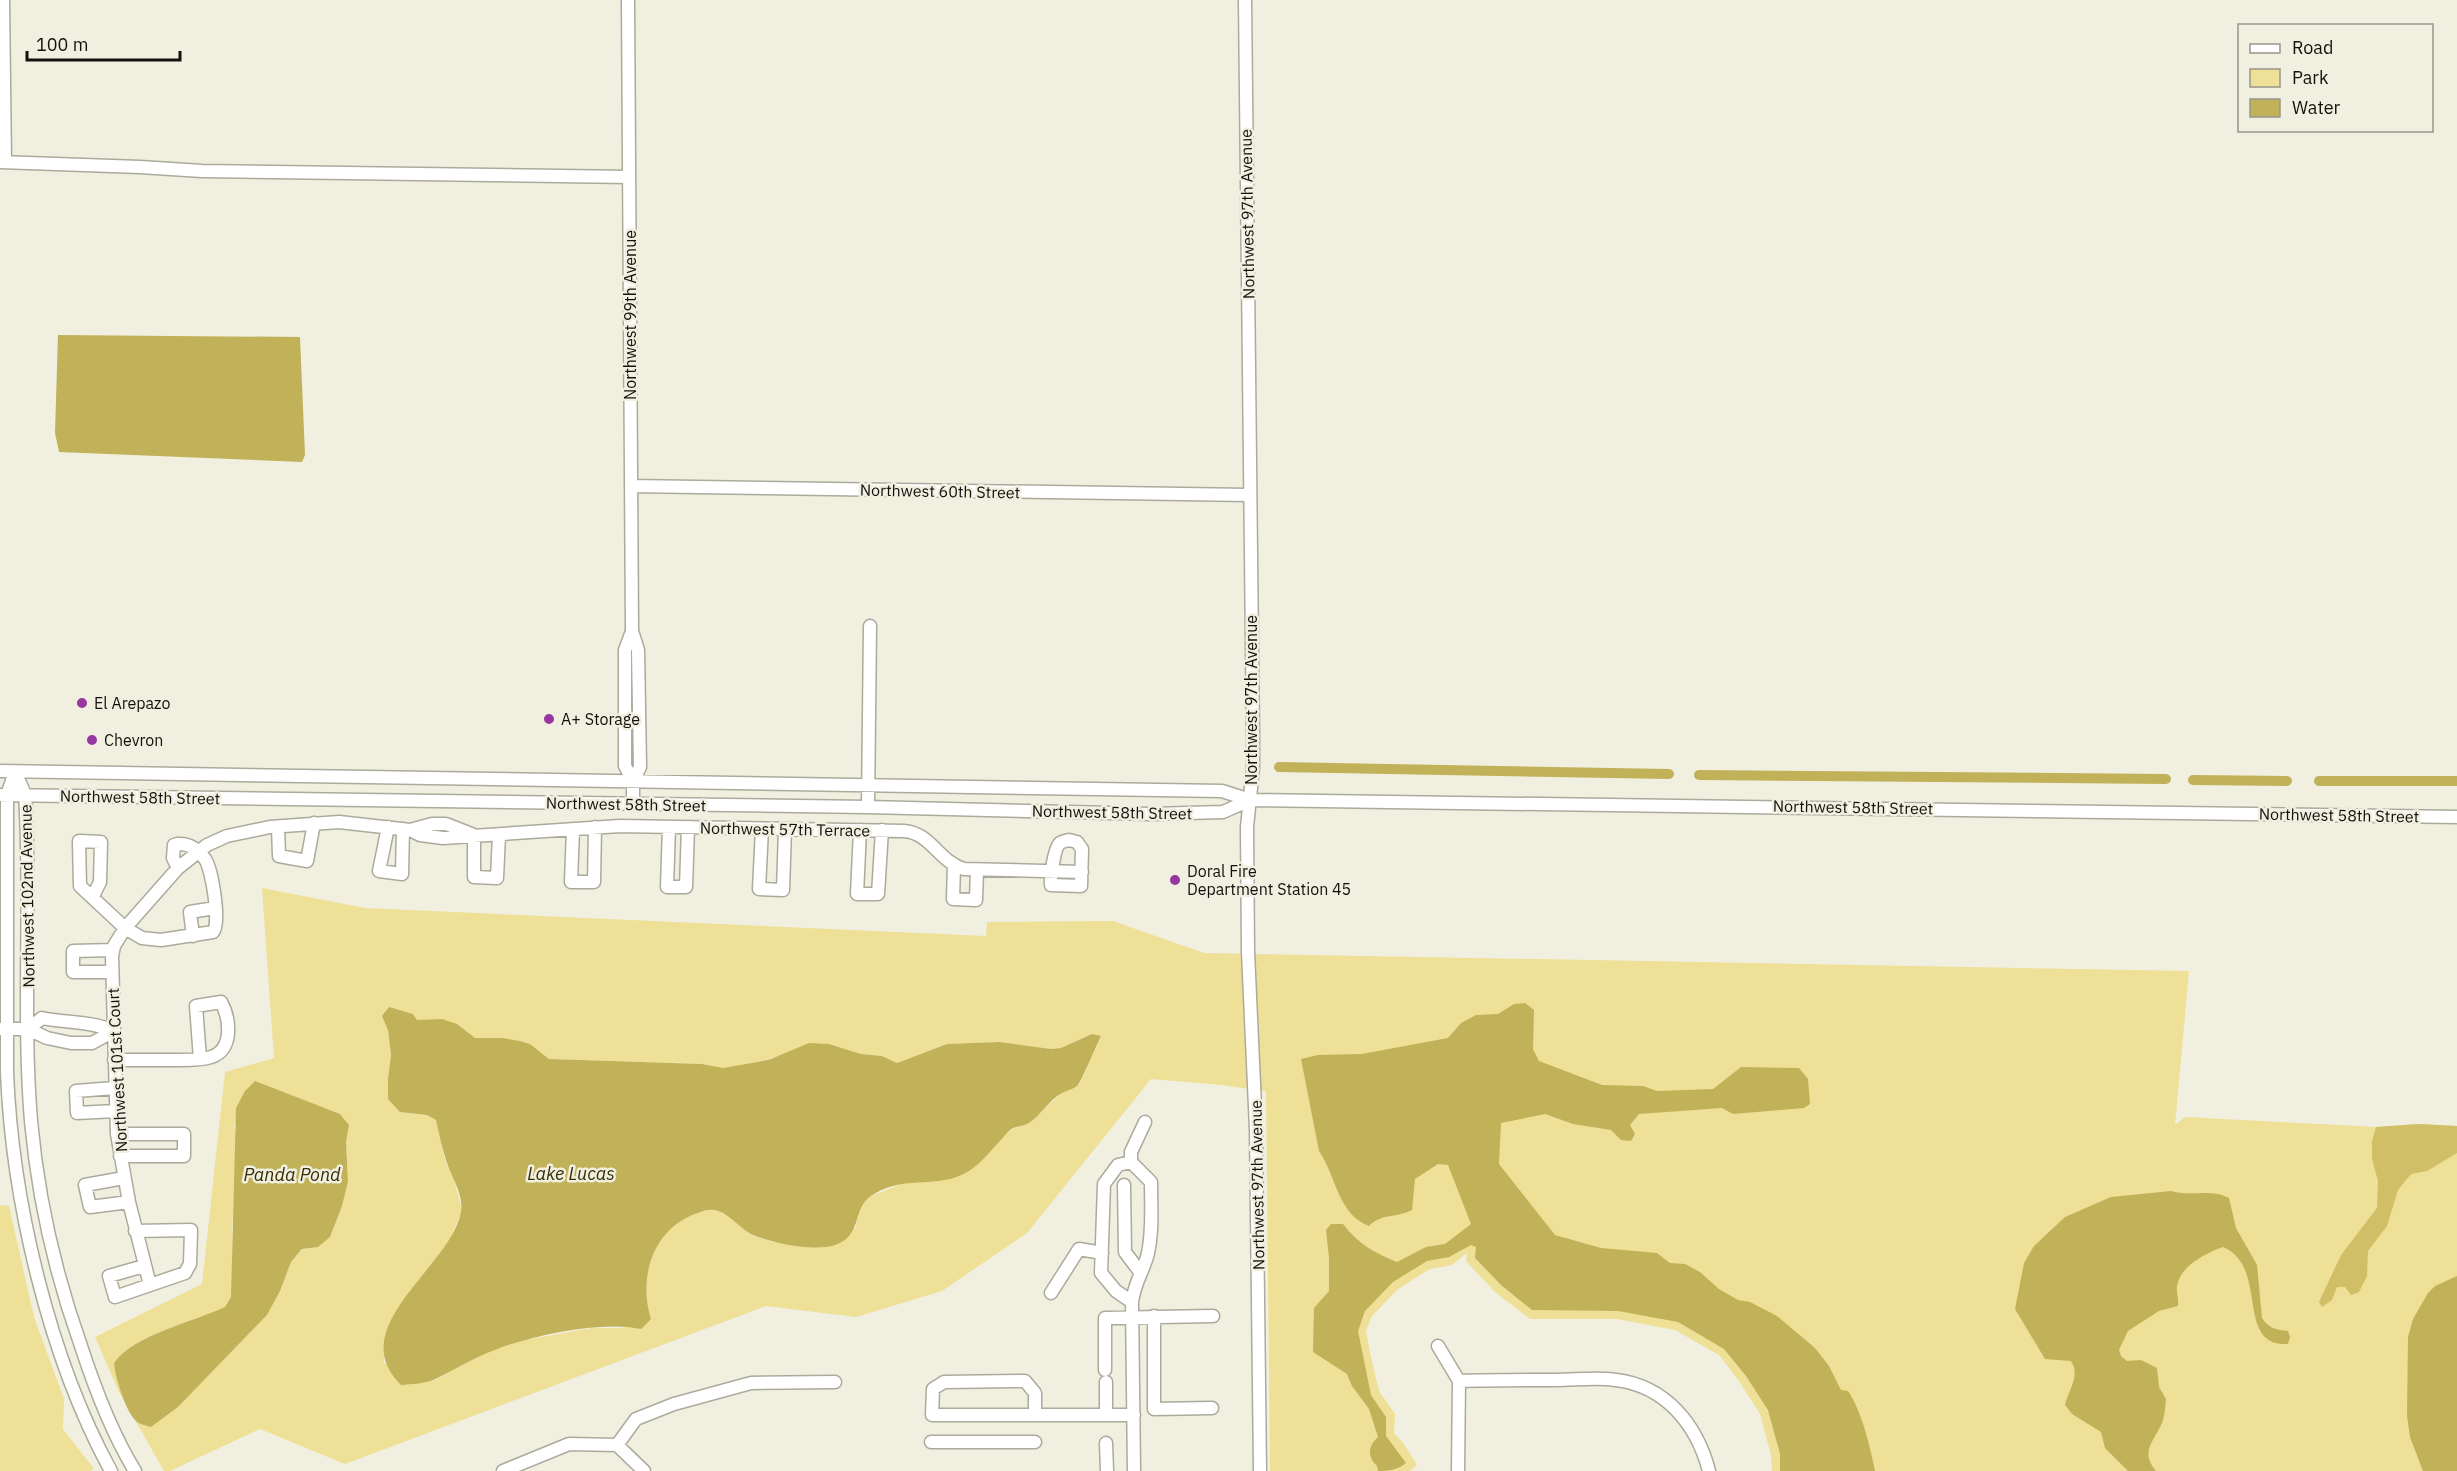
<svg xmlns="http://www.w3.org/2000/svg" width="2457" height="1471" font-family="'IBM Plex Sans',sans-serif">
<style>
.green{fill:#eee097;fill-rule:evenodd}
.forest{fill:#d0bf66}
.water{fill:#c1b158}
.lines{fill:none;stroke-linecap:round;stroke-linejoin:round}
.canal{stroke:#c1b158;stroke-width:10}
.minor-casing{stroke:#acaa9c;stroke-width:15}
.minor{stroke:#fff;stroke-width:12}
.poi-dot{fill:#9738a1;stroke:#f1efe0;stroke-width:2}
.labels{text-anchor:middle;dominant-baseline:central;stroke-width:5;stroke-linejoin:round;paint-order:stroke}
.street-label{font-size:16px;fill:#12110c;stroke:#f1efe0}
.poi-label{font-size:16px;fill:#12110c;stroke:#f1efe0;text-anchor:start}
.water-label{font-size:18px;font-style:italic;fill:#352d05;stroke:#f1efe0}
</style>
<rect width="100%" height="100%" fill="#f1efe0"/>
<!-- green -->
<path class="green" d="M 262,888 L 365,908 L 986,936 L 987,922 L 1113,921 L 1204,953 L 2189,971 L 2175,1125 L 2185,1117 L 2376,1127 L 2418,1124 L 2457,1126 L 2457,1471 L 1772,1471 L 1771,1455 L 1760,1414 L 1739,1381 L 1719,1355 L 1675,1330 L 1617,1319 L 1530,1319 L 1495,1292 L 1466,1261 L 1467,1253 L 1452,1265 L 1430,1269 L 1398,1289 L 1372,1316 L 1366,1331 L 1371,1357 L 1379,1391 L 1395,1414 L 1394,1433 L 1404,1444 L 1417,1465 L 1410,1471 L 1270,1471 L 1266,1091 L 1221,1085 L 1151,1079 L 1027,1233 L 942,1291 L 856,1317 L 766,1306 L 345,1464 L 260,1429 L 170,1471 L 164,1471 L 119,1392 L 95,1337 L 202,1284 L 225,1072 L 274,1058 ZM 403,1011 L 413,1014 L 417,1020 C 435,1019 461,1025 474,1038 L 503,1038 L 520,1041 L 530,1044 L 549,1059 L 702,1064 L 723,1068 L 740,1066 L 829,1044 L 861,1054 L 882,1056 L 897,1063 L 947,1044 L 1000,1042 L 1051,1049 L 1061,1048 L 1092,1034 L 1101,1036 L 1080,1084 L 1062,1093 L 1028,1124 L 1011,1129 L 987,1154 L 951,1178 L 906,1182 L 869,1197 L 861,1206 L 855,1229 C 840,1233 807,1246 793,1245 C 780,1244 760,1240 749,1233 C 736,1225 727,1210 710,1210 C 705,1210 698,1213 693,1215 C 651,1230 639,1281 651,1319 L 622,1328 L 592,1328 L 519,1341 L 486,1353 L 432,1381 L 384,1363 L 387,1332 L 414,1286 L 449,1242 L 462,1210 L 454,1180 L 446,1163 L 436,1120 L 427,1115 L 400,1112 L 388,1079 L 391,1055 L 388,1030 ZM 255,1082 L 340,1114 L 349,1125 L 346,1142 L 348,1182 L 342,1206 L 330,1237 L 318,1247 L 303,1249 L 291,1262 L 280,1291 L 267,1315 L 178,1407 L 151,1427 C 147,1426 140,1424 137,1422 C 126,1412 115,1378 114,1363 C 133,1335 193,1322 225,1307 L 231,1297 L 233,1287 L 232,1230 L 237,1145 L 234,1125 Z
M 0,1205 L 9,1206 L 34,1317 L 64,1399 L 63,1429 L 94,1469 L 90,1471 L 0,1471 Z"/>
<!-- forest -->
<path class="forest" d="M 2418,1124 L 2457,1126 L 2457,1153 L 2427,1171 L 2411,1174 L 2398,1190 L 2387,1226 L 2368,1251 L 2367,1276 L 2359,1292 L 2351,1295 L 2345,1287 L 2337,1287 L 2332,1300 L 2322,1307 L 2319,1302 L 2341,1255 L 2377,1208 L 2378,1181 L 2372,1159 L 2372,1141 L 2376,1127 Z"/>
<!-- water -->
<path class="water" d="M 58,335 L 300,337 L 305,455 L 302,462 L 59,452 L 55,433 Z
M 1525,1003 L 1534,1010 L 1533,1049 L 1539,1061 L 1602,1085 L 1643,1086 L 1657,1091 L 1713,1089 L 1741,1067 L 1799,1068 L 1808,1079 L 1810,1104 L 1804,1108 L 1733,1114 L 1722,1108 L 1639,1114 L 1630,1125 L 1635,1134 L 1631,1141 L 1621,1140 L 1611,1130 L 1573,1124 L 1545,1114 L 1501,1123 L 1499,1164 L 1555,1235 L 1601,1248 L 1657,1253 L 1670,1263 L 1685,1264 L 1700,1272 L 1719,1289 L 1738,1300 L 1750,1302 L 1777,1316 L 1815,1348 L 1829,1366 L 1841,1390 L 1848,1391 C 1862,1412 1870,1446 1875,1471 L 1780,1471 L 1780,1454 L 1768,1410 L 1746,1376 L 1724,1349 L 1678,1322 L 1618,1311 L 1532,1310 L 1501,1285 L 1475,1258 L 1476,1247 L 1471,1245 L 1449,1257 L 1427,1261 L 1393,1282 L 1365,1311 L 1358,1331 L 1371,1395 L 1386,1417 L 1386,1436 L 1406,1463 C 1398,1470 1388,1471 1378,1471 L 1377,1466 C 1367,1457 1368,1446 1378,1437 L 1369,1409 L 1352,1386 L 1347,1374 L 1313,1352 L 1314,1308 L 1329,1291 L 1329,1258 L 1326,1230 L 1331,1224 L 1343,1224 C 1357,1243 1376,1254 1397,1262 L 1426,1247 L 1445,1244 L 1471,1224 L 1448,1165 L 1438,1164 L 1415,1179 L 1412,1210 C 1397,1218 1381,1213 1369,1226 C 1338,1215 1336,1175 1319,1151 L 1301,1059 L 1318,1055 L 1362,1054 L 1448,1038 L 1461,1023 L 1476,1015 L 1498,1014 L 1514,1004 Z
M 389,1007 L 413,1014 L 417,1020 L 442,1019 L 457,1024 L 475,1038 L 503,1038 L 520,1041 L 530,1044 L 549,1059 L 702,1064 L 723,1068 L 752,1063 L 771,1059 L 809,1043 L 829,1044 L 861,1054 L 882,1056 L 897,1063 L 947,1044 L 1000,1042 L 1051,1049 L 1061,1048 L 1092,1034 L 1101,1036 C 1097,1044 1081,1082 1078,1085 C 1074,1089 1068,1090 1062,1093 C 1049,1100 1041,1115 1029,1123 C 1024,1126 1017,1126 1011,1129 C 1007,1132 1003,1138 999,1142 C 984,1158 975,1171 954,1178 C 925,1186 899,1177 871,1196 C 852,1208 863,1236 835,1245 C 813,1252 771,1243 751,1234 C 737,1227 726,1208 708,1210 C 704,1210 699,1213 695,1214 C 653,1229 638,1278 651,1319 L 641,1329 C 600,1320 526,1336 487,1353 C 468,1361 451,1372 433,1380 C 423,1384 411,1384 401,1385 C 342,1327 451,1267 461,1212 C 464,1194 451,1177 446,1160 C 442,1147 439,1134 436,1120 L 427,1115 L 400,1112 L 388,1099 L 388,1079 L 391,1055 L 388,1030 L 382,1016 Z
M 255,1081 L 340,1114 L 349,1125 L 346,1142 L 348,1182 L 342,1206 L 330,1237 L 318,1247 L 302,1249 L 291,1262 L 280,1291 L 267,1315 L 178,1407 L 151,1427 C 147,1426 140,1424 137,1422 C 126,1412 115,1378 114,1363 C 133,1335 193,1322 225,1307 L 231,1297 L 236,1108 L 245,1091 Z
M 2171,1191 C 2190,1197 2211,1188 2229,1198 L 2236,1228 L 2257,1265 L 2262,1318 C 2268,1328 2277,1330 2288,1331 L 2290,1337 L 2288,1344 C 2234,1347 2270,1267 2223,1247 C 2206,1253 2180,1266 2177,1286 C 2176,1293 2179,1299 2178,1306 L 2159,1311 L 2128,1331 L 2119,1350 L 2121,1356 L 2127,1361 L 2141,1360 L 2157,1368 L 2159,1387 L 2166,1399 C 2165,1407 2165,1416 2162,1423 C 2153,1443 2140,1451 2156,1471 L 2128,1471 L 2105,1448 L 2101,1432 L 2072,1414 L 2065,1405 C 2068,1390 2081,1376 2071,1361 L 2045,1359 L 2015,1309 L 2024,1263 L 2034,1246 L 2065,1217 L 2111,1197 Z
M 2457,1276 L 2457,1471 L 2423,1471 L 2410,1437 L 2407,1416 L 2408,1337 L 2413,1319 L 2428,1293 L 2435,1286 Z"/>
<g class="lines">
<!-- canal -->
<path class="canal" d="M 1279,767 L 1669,774
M 1699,775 L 2166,779
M 2193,780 L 2287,781
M 2319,781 L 2457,781"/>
<defs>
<path id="minor" d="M 3,0 L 5,162
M 628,0 L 632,631 L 638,650 L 640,767 L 633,781
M 1245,0 L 1253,739 L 1253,768 L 1247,827 L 1248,952 L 1256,1129 L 1260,1471
M 0,162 L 140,167 L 202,171 L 629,177
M 631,486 L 1249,495
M 632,631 L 625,650 L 625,766 L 633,781 L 633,804
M 0,771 L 1222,791 L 1250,800 L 2457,817
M 15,772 L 25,794 C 32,903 22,1013 31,1121 C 38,1198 55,1273 81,1346 C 95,1389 111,1432 135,1471
M 15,772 L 7,795 L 7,1072 C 12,1200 49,1358 111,1471
M 0,795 L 868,807 L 1152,814 L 1223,812 L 1250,800
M 868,807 L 870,626
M 278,827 L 279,856 L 307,861 L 314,823
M 388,827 L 379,871 L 402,874 L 403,829
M 669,827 L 667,887 L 686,887 L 688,827
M 573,829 L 571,882 L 594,882 L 595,827
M 762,829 L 759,889 L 783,890 L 785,829
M 410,830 L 420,835 L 443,838 L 620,826 L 904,831 C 931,833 939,862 964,869 L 1082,872
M 860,830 L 857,894 L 878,894 L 882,830
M 474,835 L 474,877 L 497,878 L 499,835
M 1069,840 L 1077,842 L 1082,849 L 1081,886 L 1051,885 C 1050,879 1054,848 1060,843 C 1063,841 1065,841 1069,840 Z
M 954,866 L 953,899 L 976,900 L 977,870
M 93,896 L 100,882 L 101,842 L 79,841 L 80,886 L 125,928 L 142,938 L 161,940 L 213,932 C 221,924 212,869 205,859 C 197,849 190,843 177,844 L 174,845 L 173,858 L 178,868
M 193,936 L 190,912 L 215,908
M 112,972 L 73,972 L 73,951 L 113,950
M 1,1029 L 28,1029 L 47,1038 L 71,1043 L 92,1043 L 114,1031
M 28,1029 L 42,1018 C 66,1023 91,1021 114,1031
M 114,1060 L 181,1060 C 190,1060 202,1060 211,1057 C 234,1050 230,1018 221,1002 L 196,1006 L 200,1059
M 115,1088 L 76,1091 L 77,1113 L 116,1111
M 117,1134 L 184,1134 L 184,1156 L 120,1156
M 1131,1162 L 1151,1182 C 1151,1205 1153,1230 1148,1253 C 1144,1271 1135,1280 1132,1302 L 1134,1471
M 124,1178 L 85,1185 L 90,1207 L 129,1202
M 1124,1185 L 1125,1252 L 1140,1272
M 135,1231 L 191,1230 L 190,1264 L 185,1273 L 115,1297 L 109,1276 L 144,1266
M 150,1285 L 129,1202 L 117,1134 L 112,956 L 114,946 L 125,928 L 178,868 L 207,845 L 227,836 L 270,827 L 339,822 L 410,830 L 432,824 L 446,824 L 474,835
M 1051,1293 L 1079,1249 L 1102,1253
M 1132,1302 L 1116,1291 L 1101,1273 L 1104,1184 L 1118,1165 L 1131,1162 L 1131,1152 L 1145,1122
M 1154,1316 L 1154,1409 L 1212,1408
M 1438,1346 L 1459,1381 L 1458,1471
M 1105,1370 L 1105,1318 L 1213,1316
M 1459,1381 C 1491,1380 1524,1380 1556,1380 C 1575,1380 1597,1377 1616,1380 C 1666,1386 1697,1425 1709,1471
M 1035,1415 L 1035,1393 L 1025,1381 L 944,1382 L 933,1389 L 932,1415 L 1106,1415 L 1106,1382
M 1106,1415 L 1134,1415
M 931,1442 L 1035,1442
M 1106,1443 L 1107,1471
M 617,1445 L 636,1419 L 674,1404 L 751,1383 L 835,1382
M 503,1471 L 569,1444 L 617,1445 L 644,1471"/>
</defs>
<!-- minor casing -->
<use href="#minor" class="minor-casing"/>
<!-- minor -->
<use href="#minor" class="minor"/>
</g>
<!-- markers -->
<g class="poi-dot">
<circle cx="82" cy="703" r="6"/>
<circle cx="549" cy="719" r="6"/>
<circle cx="92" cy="740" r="6"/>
<circle cx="1175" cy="880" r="6"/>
</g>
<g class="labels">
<!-- street labels -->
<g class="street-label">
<text transform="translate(1247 214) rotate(-91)">Northwest 97th Avenue</text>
<text transform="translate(630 315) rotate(-90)">Northwest 99th Avenue</text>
<text transform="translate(940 491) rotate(1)">Northwest 60th Street</text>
<text transform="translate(1251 700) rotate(-90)">Northwest 97th Avenue</text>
<text transform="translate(140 797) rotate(1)">Northwest 58th Street</text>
<text transform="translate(626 804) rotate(1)">Northwest 58th Street</text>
<text transform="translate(1853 807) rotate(1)">Northwest 58th Street</text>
<text transform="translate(1112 812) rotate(1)">Northwest 58th Street</text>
<text transform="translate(2339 815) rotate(1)">Northwest 58th Street</text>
<text transform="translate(785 829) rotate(1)">Northwest 57th Terrace</text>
<text transform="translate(27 896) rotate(-91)">Northwest 102nd Avenue</text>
<text transform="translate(117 1070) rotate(-93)">Northwest 101st Court</text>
<text transform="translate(1257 1185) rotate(-91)">Northwest 97th Avenue</text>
</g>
<!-- poi labels -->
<g class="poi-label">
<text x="94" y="703">El Arepazo</text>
<text x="561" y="719">A+ Storage</text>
<text x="104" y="740">Chevron</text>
<text x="1187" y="871">Doral Fire<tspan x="1187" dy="18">Department Station 45</tspan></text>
</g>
<!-- water labels -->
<g class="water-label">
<text x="571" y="1173">Lake Lucas</text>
<text x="292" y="1174">Panda Pond</text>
</g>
</g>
<!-- legend -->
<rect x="2238" y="24" width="195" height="108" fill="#f1efe0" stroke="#98968b" stroke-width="1.5"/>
<rect x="2250" y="44" width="30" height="9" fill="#ffffff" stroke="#98968b" stroke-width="1.5"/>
<text x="2292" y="54" font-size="18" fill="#12110c">Road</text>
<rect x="2250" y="69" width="30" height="18" fill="#eee097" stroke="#98968b" stroke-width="1.5"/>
<text x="2292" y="84" font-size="18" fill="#12110c">Park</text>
<rect x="2250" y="99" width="30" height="18" fill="#c1b158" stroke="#98968b" stroke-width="1.5"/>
<text x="2292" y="114" font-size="18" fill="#12110c">Water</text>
<!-- scale -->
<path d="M27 51v9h153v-9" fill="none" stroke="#12110c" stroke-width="3"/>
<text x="36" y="51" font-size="18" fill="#12110c" stroke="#f1efe0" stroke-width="4.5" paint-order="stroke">100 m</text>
</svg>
